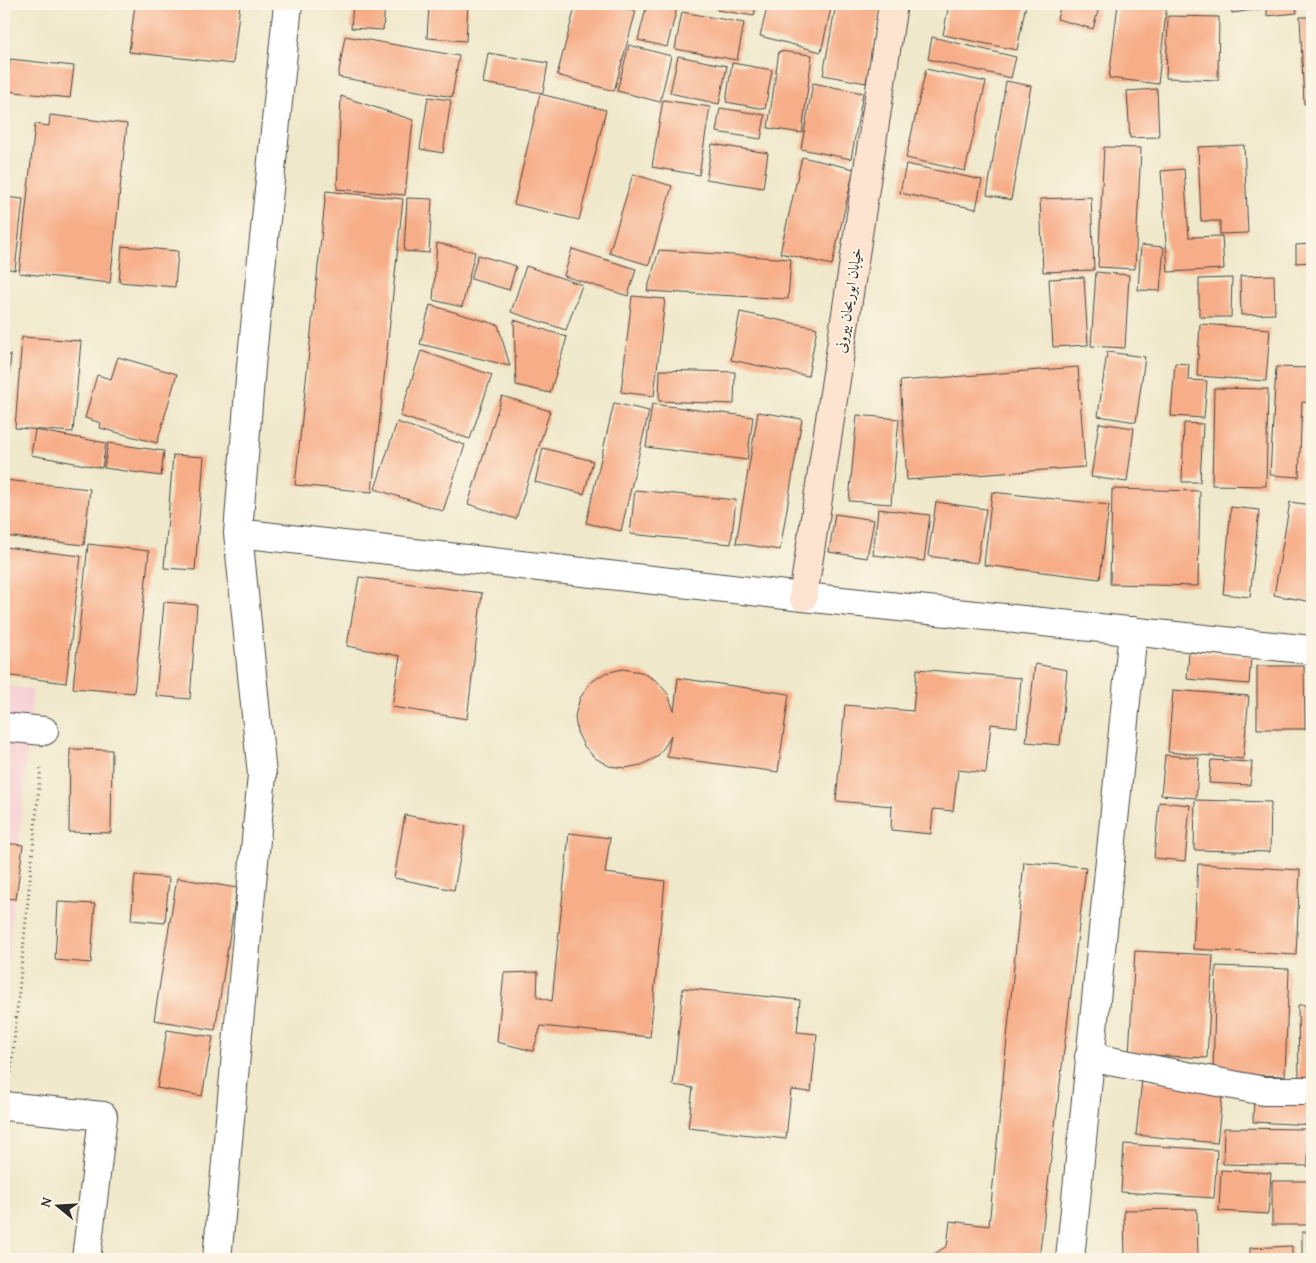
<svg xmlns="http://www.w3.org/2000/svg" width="1316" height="1263" font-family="'Gentium Book Plus',Amiri,serif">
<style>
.built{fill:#f7cfd4}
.building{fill:#f7ad88}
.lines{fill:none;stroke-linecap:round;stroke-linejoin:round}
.street-casing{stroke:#484743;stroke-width:30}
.secondary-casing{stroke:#484743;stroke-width:30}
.path{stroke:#484743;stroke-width:3;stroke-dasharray:1 4;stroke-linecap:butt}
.street{stroke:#fff;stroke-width:28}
.secondary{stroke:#fde4d0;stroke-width:28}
.labels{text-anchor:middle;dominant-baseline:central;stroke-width:4;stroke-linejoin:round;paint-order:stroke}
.street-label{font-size:15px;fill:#2b2b2b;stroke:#fcf5e5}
</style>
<rect width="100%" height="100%" fill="#fcf5e5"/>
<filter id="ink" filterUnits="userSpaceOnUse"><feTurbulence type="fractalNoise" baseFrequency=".02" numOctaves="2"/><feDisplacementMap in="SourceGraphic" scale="10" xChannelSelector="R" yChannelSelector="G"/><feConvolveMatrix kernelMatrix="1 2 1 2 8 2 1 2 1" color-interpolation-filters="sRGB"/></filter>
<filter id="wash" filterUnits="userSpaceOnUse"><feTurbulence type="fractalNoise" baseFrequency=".0096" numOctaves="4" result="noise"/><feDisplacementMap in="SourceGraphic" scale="20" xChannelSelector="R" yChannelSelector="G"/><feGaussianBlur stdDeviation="1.12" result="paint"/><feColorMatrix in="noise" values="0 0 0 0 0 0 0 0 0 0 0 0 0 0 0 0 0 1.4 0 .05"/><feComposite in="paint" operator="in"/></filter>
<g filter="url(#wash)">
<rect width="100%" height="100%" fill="#efe8ca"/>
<!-- built -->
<path class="built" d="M 4,686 L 33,689 L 4,1000 Z"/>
<g id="blocks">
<!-- building -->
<path class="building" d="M 135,4 L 240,4 L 233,64 L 129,52 Z
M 353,4 L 385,4 L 383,30 L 351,28 Z
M 429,4 L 468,4 L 466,41 L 427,38 Z
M 576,4 L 611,4 L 636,11 L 614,91 L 557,75 Z
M 647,4 L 678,4 L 667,47 L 638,40 Z
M 718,4 L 756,4 L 754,16 L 717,10 Z
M 768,4 L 832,4 L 821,52 L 760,36 Z
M 836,4 L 881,4 L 866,83 L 823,75 Z
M 949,4 L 1026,4 L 1017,50 L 943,35 Z
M 1061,4 L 1100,4 L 1093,29 L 1057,19 Z
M 1118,4 L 1167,4 L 1158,84 L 1109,78 Z
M 1231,4 L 1296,4 L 1297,13 L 1267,16 L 1267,8 L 1232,13 Z
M 1309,4 L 1312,4 L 1312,103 L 1304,104 L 1300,17 L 1309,17 Z
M 682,12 L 744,23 L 737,60 L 675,49 Z
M 1168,16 L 1219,17 L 1218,80 L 1166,78 Z
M 345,36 L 459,56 L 452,97 L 338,77 Z
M 932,37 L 1016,57 L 1011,78 L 928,59 Z
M 629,45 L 671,56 L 660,102 L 617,91 Z
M 779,51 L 812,55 L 802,133 L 768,128 Z
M 488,53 L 548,63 L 543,93 L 483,83 Z
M 678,56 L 727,66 L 719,104 L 670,93 Z
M 10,59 L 74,66 L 70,98 L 6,91 Z
M 732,63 L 772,70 L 765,109 L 726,102 Z
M 926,69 L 986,82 L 965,171 L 906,158 Z
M 1006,81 L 1031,86 L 1011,200 L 987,195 Z
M 813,83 L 863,93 L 851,159 L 801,149 Z
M 1157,89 L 1159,137 L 1130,138 L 1127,91 Z
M 540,94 L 606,110 L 579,220 L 514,204 Z
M 341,96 L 413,120 L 405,195 L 337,189 Z
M 428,97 L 451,100 L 443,153 L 420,149 Z
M 663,100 L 710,107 L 699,175 L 652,167 Z
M 720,108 L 765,115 L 761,139 L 716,132 Z
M 50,115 L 127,124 L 110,283 L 19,273 L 35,124 L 49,126 Z
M 712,144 L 768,153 L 763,188 L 706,179 Z
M 1244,145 L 1248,233 L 1220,234 L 1220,221 L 1201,221 L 1198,147 Z
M 1104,147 L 1141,148 L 1135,269 L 1098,267 Z
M 802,157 L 854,169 L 832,265 L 780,253 Z
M 906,164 L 982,180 L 976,209 L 900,193 Z
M 1184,169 L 1189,237 L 1222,236 L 1224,269 L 1168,272 L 1161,171 Z
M 633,174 L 672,186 L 649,265 L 609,253 Z
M 326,191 L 403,199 L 372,492 L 295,485 Z
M 4,197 L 23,199 L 15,270 L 4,268 Z
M 1091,197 L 1094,270 L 1043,272 L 1040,199 Z
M 407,198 L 432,199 L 429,253 L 404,251 Z
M 437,243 L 475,252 L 462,307 L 433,300 Z
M 1312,244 L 1312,262 L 1296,263 L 1296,245 Z
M 1141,245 L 1164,247 L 1160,291 L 1138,290 Z
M 122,246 L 178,251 L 175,287 L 119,282 Z
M 572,249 L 636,269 L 628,296 L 564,276 Z
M 659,250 L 791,259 L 788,299 L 647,291 Z
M 478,255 L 516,266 L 509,290 L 471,279 Z
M 526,266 L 582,285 L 566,330 L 511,312 Z
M 1096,272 L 1129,275 L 1125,348 L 1091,346 Z
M 1274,275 L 1275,314 L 1241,315 L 1240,276 Z
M 1084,277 L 1088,345 L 1053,347 L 1049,279 Z
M 1232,278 L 1231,317 L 1199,317 L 1199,279 Z
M 632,296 L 665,299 L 654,396 L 621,392 Z
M 430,305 L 498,325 L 510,366 L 420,344 Z
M 740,312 L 817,328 L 808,376 L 731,360 Z
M 514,320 L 567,337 L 550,393 L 516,385 Z
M 1200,324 L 1270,329 L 1266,381 L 1197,376 Z
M 22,337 L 81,341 L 73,432 L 15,428 Z
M 421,351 L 492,375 L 470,439 L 400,416 Z
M 1107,352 L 1145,357 L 1136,422 L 1098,416 Z
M 4,355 L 11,355 L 5,417 L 4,417 Z
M 118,357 L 177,374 L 157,443 L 100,428 L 101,423 L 85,418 L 97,375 L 111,379 Z
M 1175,363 L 1189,364 L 1188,380 L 1207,381 L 1204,418 L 1171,416 Z
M 1078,367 L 1085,467 L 907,480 L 900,381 Z
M 1276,367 L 1312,368 L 1312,403 L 1302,402 L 1299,477 L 1270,475 Z
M 660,370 L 735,372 L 734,404 L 659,401 Z
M 1214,388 L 1268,389 L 1266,486 L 1212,485 Z
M 502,396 L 550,411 L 516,519 L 468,504 Z
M 614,403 L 649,411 L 621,531 L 586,523 Z
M 652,404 L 753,417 L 747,460 L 646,447 Z
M 758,412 L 802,419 L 780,550 L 736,543 Z
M 857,415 L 899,419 L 891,504 L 849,501 Z
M 397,422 L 465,445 L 443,511 L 375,489 Z
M 1099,423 L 1134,428 L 1127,482 L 1091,477 Z
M 1184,423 L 1203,424 L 1200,482 L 1182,482 Z
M 35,430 L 106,443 L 102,468 L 31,455 Z
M 108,443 L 164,451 L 161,476 L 104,468 Z
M 543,448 L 593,461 L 584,494 L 535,482 Z
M 173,455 L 204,457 L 195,570 L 164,568 Z
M 4,480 L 90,489 L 84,545 L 4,536 Z
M 1112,489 L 1200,491 L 1198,586 L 1110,584 Z
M 635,490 L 736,500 L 731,544 L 630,534 Z
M 992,492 L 1109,505 L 1100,579 L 984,565 Z
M 936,502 L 986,509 L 977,563 L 928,556 Z
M 1290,502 L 1312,505 L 1312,602 L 1274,595 Z
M 1231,507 L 1259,510 L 1250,597 L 1223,594 Z
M 878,509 L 930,515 L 924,561 L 873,555 Z
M 835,514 L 874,520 L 867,558 L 829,552 Z
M 88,544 L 149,551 L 134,693 L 73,688 Z
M 4,547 L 81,556 L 66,683 L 4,675 Z
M 359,577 L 482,593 L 467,719 L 392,707 L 400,656 L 347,646 Z
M 164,602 L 197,605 L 190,699 L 156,696 Z
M 1189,652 L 1251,657 L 1249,684 L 1187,679 Z
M 1035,664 L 1067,670 L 1060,745 L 1026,742 Z
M 1257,666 L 1304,666 L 1305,729 L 1257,729 Z
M 623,669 L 641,672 L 657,681 L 668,694 L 674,711 L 678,678 L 789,694 L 778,772 L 667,757 L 671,735 L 667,743 L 657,757 L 641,765 L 625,768 L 609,766 L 595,758 L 584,746 L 577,732 L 575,716 L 580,698 L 590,683 L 605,673 Z
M 917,669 L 1021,678 L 1017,727 L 991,724 L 986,773 L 958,770 L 953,811 L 933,809 L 931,834 L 891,830 L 892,806 L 836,801 L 845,705 L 913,711 Z
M 1173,690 L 1249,696 L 1243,759 L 1168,752 Z
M 70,749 L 112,750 L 111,833 L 69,832 Z
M 1165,755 L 1199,758 L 1196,798 L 1161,795 Z
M 1211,760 L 1252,762 L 1250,785 L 1209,783 Z
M 1195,800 L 1271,802 L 1270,852 L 1194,850 Z
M 1159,802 L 1190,805 L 1185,861 L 1154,858 Z
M 405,815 L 466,826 L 454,890 L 394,878 Z
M 569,833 L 610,838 L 605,873 L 665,881 L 650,1037 L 541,1026 L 533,1051 L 497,1042 L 504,973 L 538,972 L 537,997 L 552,1001 Z
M 4,843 L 23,845 L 16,899 L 4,898 Z
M 1024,862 L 1086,867 L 1039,1259 L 926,1259 L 947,1246 L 950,1221 L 989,1226 Z
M 1198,864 L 1300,870 L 1296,955 L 1193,949 Z
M 135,875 L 169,878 L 165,923 L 131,920 Z
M 177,878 L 237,888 L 215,1030 L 154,1020 Z
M 58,902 L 95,904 L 91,963 L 55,960 Z
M 1135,951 L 1213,955 L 1207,1058 L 1129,1054 Z
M 1216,966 L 1289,969 L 1285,1076 L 1213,1074 Z
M 683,988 L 800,1000 L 797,1032 L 817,1034 L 811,1092 L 791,1090 L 786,1139 L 688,1128 L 693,1088 L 673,1085 Z
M 1298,1005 L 1312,1005 L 1312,1081 L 1299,1081 Z
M 167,1030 L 213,1037 L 202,1096 L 157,1088 Z
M 1142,1080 L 1223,1088 L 1217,1143 L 1136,1135 Z
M 1254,1095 L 1312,1097 L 1312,1125 L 1253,1122 Z
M 1224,1128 L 1308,1129 L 1308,1166 L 1223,1164 Z
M 1124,1144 L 1217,1150 L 1214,1198 L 1121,1192 Z
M 1221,1170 L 1271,1173 L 1268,1214 L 1219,1211 Z
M 1272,1181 L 1312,1181 L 1312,1225 L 1272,1225 Z
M 1197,1209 L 1198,1259 L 1125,1259 L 1124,1210 Z
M 1302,1232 L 1312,1232 L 1312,1259 L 1302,1259 Z
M 1292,1246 L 1292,1259 L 1250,1259 L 1250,1248 Z"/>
</g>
</g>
<g filter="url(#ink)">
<use href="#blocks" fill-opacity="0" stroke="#484743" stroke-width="1"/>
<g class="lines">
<defs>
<path id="street" d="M 238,533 L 803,597 L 1312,650
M 4,727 L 44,731
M 1089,1057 L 1264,1091 L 1312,1091
M 4,1106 L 103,1116 L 86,1259
M 217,1259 L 262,775 L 238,533 L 251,366 L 288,4
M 1070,1259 L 1133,631"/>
<path id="secondary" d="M 803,597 L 893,4"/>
</defs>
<!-- street casing -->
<use href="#street" class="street-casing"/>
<!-- secondary casing -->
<use href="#secondary" class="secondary-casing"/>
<!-- path -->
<path class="path" d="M 11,1073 L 41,766"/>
<!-- street -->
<use href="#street" class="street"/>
<!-- secondary -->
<use href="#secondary" class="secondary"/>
</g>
</g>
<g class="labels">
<!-- street labels -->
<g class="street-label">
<text transform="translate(848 300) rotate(-81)">خیابان ابوریحان بیرونی</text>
</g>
</g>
<!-- margin -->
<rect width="1316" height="1263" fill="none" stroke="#fcf5e5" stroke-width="20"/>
<!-- north arrow -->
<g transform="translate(58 1206) rotate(288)" stroke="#fcf5e5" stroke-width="4" paint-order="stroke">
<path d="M0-4L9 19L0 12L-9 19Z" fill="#2b2b2b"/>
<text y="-8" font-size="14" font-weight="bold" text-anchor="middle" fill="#2b2b2b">N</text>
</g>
</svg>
